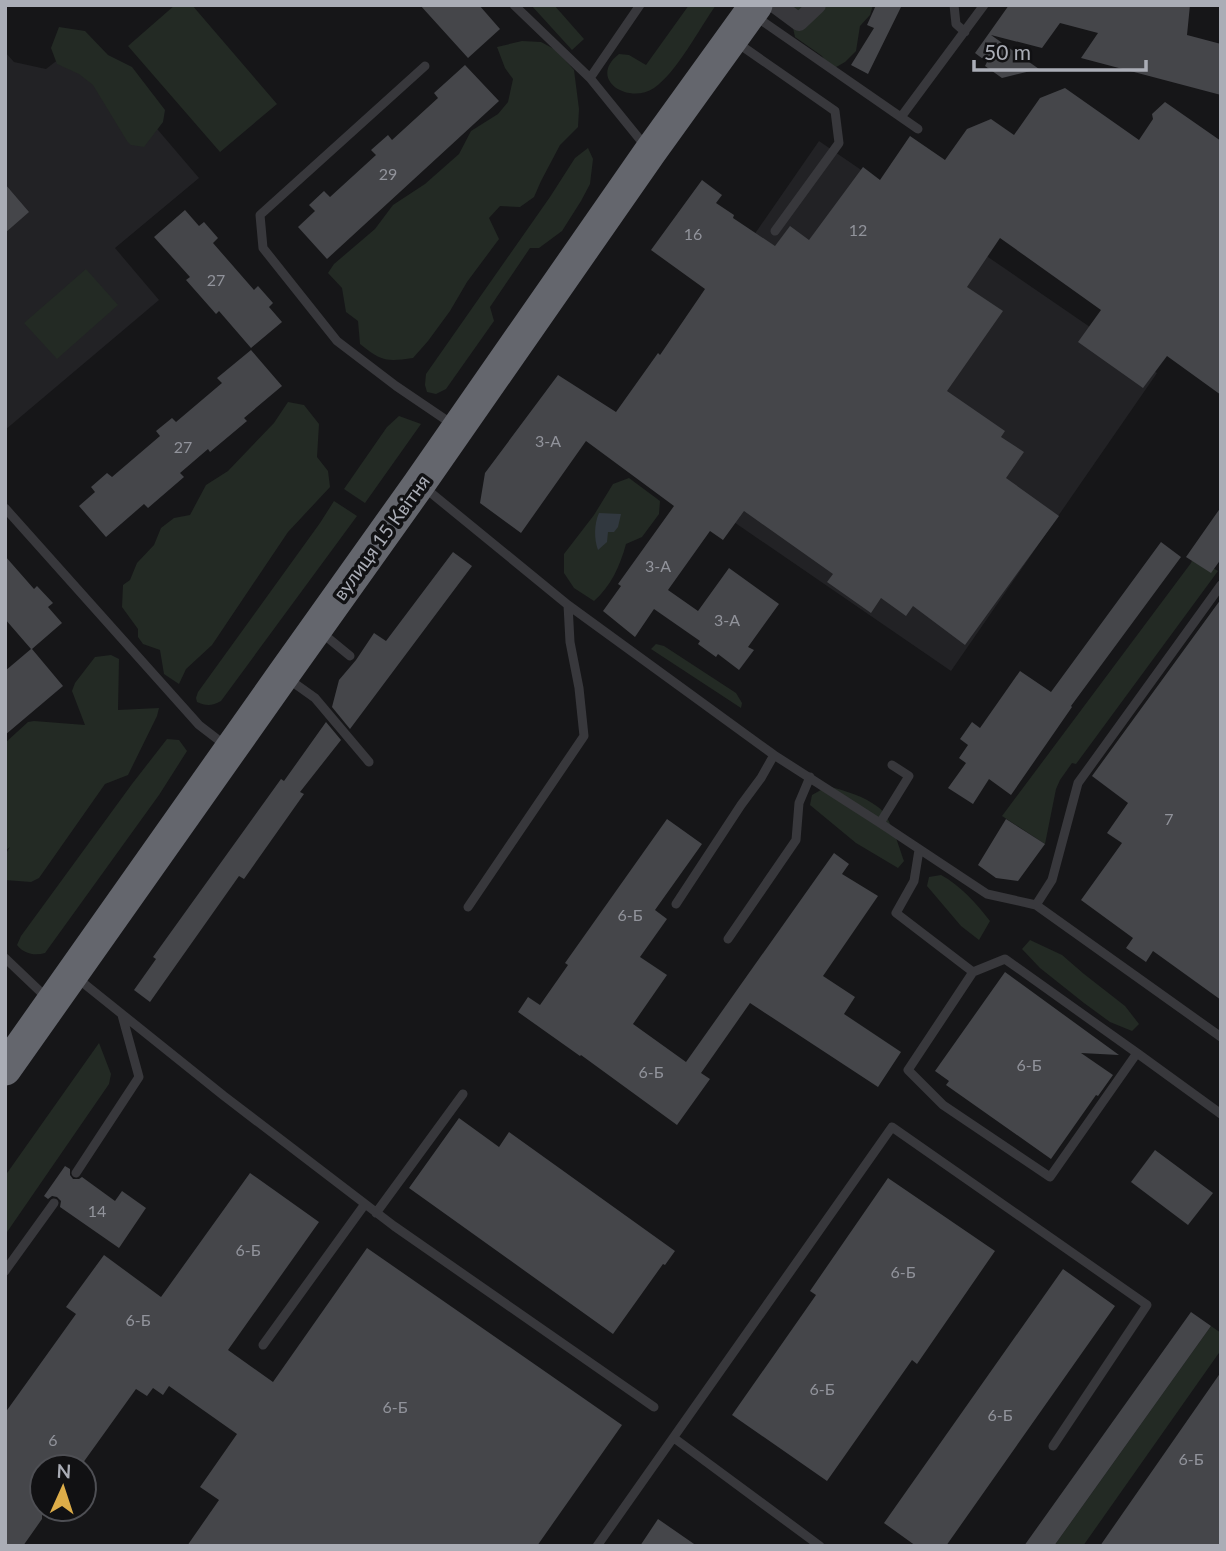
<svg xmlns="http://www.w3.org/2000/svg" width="1226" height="1551" font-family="Lato,sans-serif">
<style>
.built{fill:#222225}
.green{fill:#232a24}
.water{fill:#31383f}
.building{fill:#45464a}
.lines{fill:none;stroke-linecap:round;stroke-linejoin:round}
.lane{stroke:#38383c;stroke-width:9}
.street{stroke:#38383c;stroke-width:18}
.highway{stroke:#64666d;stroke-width:33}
.labels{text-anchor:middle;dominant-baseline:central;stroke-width:7;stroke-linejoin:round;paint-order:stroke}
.number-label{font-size:16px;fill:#91939b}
.street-label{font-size:19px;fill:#aaadb6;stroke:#111113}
</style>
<rect width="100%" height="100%" fill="#161618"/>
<!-- built -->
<path class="built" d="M 82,41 L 199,178 L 115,248 L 159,300 L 5,430 L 5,52 L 14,62 L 46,69 Z
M 819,141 L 1157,373 L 951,671 L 613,439 Z"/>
<!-- green -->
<path class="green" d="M 175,5 L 192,5 L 277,104 L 220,152 L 128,46 Z
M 531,5 L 554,5 L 584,39 L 572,50 Z
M 689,5 L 716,5 C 699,29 677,72 654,88 C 628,105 587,79 619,54 L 629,55 L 646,65 Z
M 788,5 L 873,5 L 870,15 L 860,26 L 856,51 L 845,62 L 831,70 L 822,56 L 795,37 Z
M 59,27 L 85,31 L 108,55 L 132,67 L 165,110 L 163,122 L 144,147 L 131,145 L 127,141 L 93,85 L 79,74 L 57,64 L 51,48 Z
M 522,41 L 541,42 L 556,50 L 574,70 L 579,109 L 578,127 L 560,145 L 541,181 L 534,197 L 520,207 L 500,206 L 489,218 L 499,239 L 467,282 L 450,311 L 428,341 L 413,358 C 386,362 381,361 360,344 L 358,321 L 346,312 L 342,288 L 328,273 L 334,264 L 375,229 L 393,205 L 425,184 L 459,154 L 471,131 L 498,114 L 508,102 L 513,79 L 505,68 L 497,47 Z
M 588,148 L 593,159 L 590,184 L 581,201 L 562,231 L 539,248 L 530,248 L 490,307 L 494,321 L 446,389 L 436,394 L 427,392 L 425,385 L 426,374 L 550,197 L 575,158 Z
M 86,269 L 118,305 L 57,359 L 24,323 Z
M 288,402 L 304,405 L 319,424 L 317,457 L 328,471 L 330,487 L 288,532 L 212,645 L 186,669 L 179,684 L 164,674 L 160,650 L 143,644 L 138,637 L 138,629 L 122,607 L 123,585 L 130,580 L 137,563 L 154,545 L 161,528 L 174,518 L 190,515 L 206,485 L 228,471 L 274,423 Z
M 399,416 L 421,424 L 365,503 L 344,489 L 387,427 Z
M 629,478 L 660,501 L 659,514 L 642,537 L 626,544 C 620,566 611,586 594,601 L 574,588 L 564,573 L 564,554 L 594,515 L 613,484 Z
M 334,501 L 357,516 L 221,701 C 212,706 206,706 197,702 L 196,698 L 198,692 L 320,523 Z
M 1193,558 L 1197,558 L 1218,571 L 1076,764 L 1072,763 L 1060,780 L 1056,789 L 1045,844 L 1002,816 L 1191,563 Z
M 656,644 L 664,646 L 736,693 L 742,703 L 741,708 L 651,649 Z
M 111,655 L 119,659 L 118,710 L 159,708 L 157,716 L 128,775 L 105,784 L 39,878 L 31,882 L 5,880 L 5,855 L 10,847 L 5,851 L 5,743 L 28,722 L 34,721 L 85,725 L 72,691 L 75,683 L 95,657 Z
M 167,739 L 179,740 L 187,751 L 159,795 L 45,953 C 35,956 24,954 17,945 L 21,936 L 132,784 Z
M 828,786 C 845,791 864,796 878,807 C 890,815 899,847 904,861 L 898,868 L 856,843 L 810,805 L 812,795 Z
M 941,875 C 961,886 975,902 990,921 L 979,940 L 961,926 L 927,886 L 929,877 Z
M 1030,940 L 1062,955 L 1084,974 L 1125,1006 L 1139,1024 L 1132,1031 L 1110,1022 L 1084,1003 L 1040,968 L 1022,949 Z
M 99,1043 L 111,1074 L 109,1084 L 5,1235 L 5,1176 Z
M 1211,1326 L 1221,1333 L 1221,1350 L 1083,1546 L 1054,1546 Z"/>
<!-- water -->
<path class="water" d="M 599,513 L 621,514 L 618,527 L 614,532 L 608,532 L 607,542 L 598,550 C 594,539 594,524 599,513 Z"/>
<!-- building -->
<path class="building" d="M 420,5 L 479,5 L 500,29 L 468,58 Z
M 876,5 L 902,5 L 868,74 L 851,65 L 874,28 L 867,25 Z
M 1009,5 L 1190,5 L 1187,35 L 1221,44 L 1221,95 L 1081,58 L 1098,33 L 1060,23 L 1042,48 L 991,35 L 1039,69 L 1002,78 L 985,66 L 987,62 L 975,53 Z
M 465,65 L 499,101 L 327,259 L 298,227 L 315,211 L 309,205 L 324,191 L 330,197 L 376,155 L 371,150 L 388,135 L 392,140 L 438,98 L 434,93 Z
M 1065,88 L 1139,140 L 1153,119 L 1152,114 L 1165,102 L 1221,141 L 1221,395 L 1167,356 L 1143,388 L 1078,342 L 1101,310 L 1000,238 L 967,287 L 1003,311 L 947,391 L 1005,431 L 1001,437 L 1024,452 L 1006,478 L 1059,516 L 965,645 L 913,606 L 906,616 L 881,598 L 871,613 L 827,582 L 833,574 L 744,511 L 723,540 L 710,531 L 668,590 L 698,611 L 729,568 L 779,604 L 748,647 L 754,650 L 739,670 L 718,654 L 716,657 L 698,644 L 700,641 L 654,609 L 635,637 L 603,611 L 621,586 L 618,584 L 674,506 L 586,441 L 521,533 L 480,503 L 485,473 L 558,375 L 616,412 L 658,353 L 660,355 L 705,289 L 651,250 L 702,180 L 722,195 L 716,203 L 734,215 L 733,218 L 775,246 L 790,226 L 809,240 L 863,167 L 880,180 L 910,136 L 945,160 L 967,129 L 991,119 L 1014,135 L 1040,98 Z
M 5,184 L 29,212 L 5,233 Z
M 185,210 L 199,226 L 204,222 L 218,238 L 213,243 L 254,290 L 258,286 L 273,303 L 269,307 L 282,322 L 251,348 L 219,311 L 216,314 L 186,280 L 190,277 L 154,237 Z
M 251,350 L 282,386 L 244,418 L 247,421 L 210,452 L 208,449 L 180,473 L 184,477 L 148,508 L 144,504 L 106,537 L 79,506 L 95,492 L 91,487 L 107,473 L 112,477 L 160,436 L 156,431 L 172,418 L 176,422 L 222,383 L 217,378 Z
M 1221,507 L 1221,559 L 1211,573 L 1186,557 Z
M 1161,542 L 1181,557 L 1071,706 L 1072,707 L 1011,795 L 989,779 L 973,804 L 948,788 L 966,763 L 959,758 L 968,745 L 960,739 L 972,722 L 980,728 L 1020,671 L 1051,692 Z
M 453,552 L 472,566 L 350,729 L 332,707 L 339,680 L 356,660 L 374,633 L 386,641 Z
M 5,556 L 34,589 L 37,586 L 53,603 L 48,607 L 62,623 L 32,649 L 63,686 L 5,735 L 5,671 L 31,649 L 5,619 Z
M 1221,599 L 1221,1000 L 1153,951 L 1146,962 L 1126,948 L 1133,938 L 1081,900 L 1122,843 L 1107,833 L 1128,803 L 1092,776 Z
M 326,722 L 341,740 L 300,792 L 304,794 L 244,879 L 239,876 L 150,1002 L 134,990 L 156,959 L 153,957 L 281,779 L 284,781 Z
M 667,819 L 702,844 L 655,910 L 667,919 L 640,957 L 667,975 L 633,1024 L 686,1062 L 834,853 L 849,864 L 842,874 L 878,896 L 823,976 L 855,997 L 844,1014 L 901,1052 L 878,1087 L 750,1003 L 701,1073 L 710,1079 L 677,1125 L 581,1055 L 580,1056 L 518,1012 L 528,997 L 540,1005 L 568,965 L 565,963 Z
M 1006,819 L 1045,844 L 1018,881 L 996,878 L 978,865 Z
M 1005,972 L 1119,1055 L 1081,1053 L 1113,1075 L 1098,1096 L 1096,1095 L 1051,1159 L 946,1085 L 949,1081 L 935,1071 Z
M 459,1118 L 499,1147 L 509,1132 L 675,1251 L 665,1265 L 663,1264 L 613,1334 L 409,1188 Z
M 1155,1150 L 1213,1193 L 1188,1225 L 1131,1182 Z
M 65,1166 L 70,1169 L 70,1175 L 73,1179 L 79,1179 L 82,1177 L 115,1201 L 122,1191 L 146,1208 L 119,1248 L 60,1207 L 61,1201 L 57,1197 L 52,1196 L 48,1199 L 44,1196 Z
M 250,1173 L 319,1222 L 228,1350 L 273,1382 L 367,1248 L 622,1425 L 537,1546 L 187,1546 L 219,1500 L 200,1487 L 237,1434 L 169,1386 L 163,1395 L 153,1388 L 147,1396 L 136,1389 L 80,1467 L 42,1467 L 42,1519 L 23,1546 L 5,1546 L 5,1413 L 76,1314 L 66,1307 L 104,1255 L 161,1297 Z
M 888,1178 L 995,1251 L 917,1364 L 912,1360 L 827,1481 L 732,1415 L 816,1295 L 810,1291 Z
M 1063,1269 L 1115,1306 L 946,1546 L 916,1546 L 884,1523 Z
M 1191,1312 L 1211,1326 L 1054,1546 L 1024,1546 Z
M 1221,1372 L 1221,1546 L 1100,1546 Z
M 658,1519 L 697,1546 L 640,1546 Z"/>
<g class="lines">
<!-- lane -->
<path class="lane" d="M 514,5 L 590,78 L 646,147
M 954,5 L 956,24 L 965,32
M 755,16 L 918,129
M 736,42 L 835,111 L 839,143 L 775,231
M 425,66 L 260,215 L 263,248 L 337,341 L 396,386 L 452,424
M 590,78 L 640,5
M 901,117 L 984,5
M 425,488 L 568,605 L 774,755 L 880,823 L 987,894 L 1036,905 L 1221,1037
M 5,508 L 199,725 L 225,745
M 322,633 L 350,656
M 287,678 L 315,698 L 369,762
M 880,823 L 909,776 L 892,765
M 919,850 L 914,881 L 896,913 L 973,972 L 908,1070 L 943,1105 L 1050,1177 L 1137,1053 L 1005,959 L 973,972
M 676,904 L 741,805 L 761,778 L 774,755
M 1036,905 L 1052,880 L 1078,783 L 1221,585
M 468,907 L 584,736 L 579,688 L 570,642 L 568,605
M 728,939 L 796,840 L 799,803 L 810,777
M 5,958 L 47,998
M 77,978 L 224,1096 L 394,1226 L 654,1407
M 1137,1053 L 1221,1114
M 76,1173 L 139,1077 L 122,1015
M 376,1213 L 463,1094
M 5,1271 L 54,1203
M 263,1345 L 365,1204
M 674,1438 L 820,1546
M 597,1546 L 892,1127 L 1147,1305 L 1053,1446"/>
<!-- street -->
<path class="street" d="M 776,5 L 799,22 L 817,5"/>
<!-- highway -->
<path class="highway" d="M 5,1069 L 283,675 L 419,484 L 650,152 L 756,5"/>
</g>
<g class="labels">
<!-- number labels -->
<g class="number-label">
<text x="388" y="173">29</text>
<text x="858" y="229">12</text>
<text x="693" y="233">16</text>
<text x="216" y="279">27</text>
<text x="548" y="440">3-А</text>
<text x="183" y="446">27</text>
<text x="658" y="565">3-А</text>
<text x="727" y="619">3-А</text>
<text x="1169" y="818">7</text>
<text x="630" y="914">6-Б</text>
<text x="1029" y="1064">6-Б</text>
<text x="651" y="1071">6-Б</text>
<text x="97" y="1210">14</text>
<text x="248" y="1249">6-Б</text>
<text x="903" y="1271">6-Б</text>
<text x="138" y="1319">6-Б</text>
<text x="822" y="1388">6-Б</text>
<text x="395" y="1406">6-Б</text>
<text x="1000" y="1414">6-Б</text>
<text x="53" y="1439">6</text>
<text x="1191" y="1458">6-Б</text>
</g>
<!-- street labels -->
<g class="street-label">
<text transform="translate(381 537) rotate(-54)">вулиця 15 Квітня</text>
</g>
</g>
<!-- border -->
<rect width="1226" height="1551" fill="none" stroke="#aaadb6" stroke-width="14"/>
<!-- north arrow -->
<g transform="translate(63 1488) rotate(3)"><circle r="33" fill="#111113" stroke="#4e4f54" stroke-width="2"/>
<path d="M0-5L12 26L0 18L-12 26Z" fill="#ddad49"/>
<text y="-10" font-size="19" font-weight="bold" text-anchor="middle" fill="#aaadb6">N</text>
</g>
<!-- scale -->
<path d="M974 60v10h172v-10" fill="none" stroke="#aaadb6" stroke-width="3.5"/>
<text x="984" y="60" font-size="21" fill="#aaadb6" stroke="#111113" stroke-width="5" paint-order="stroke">50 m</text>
</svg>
